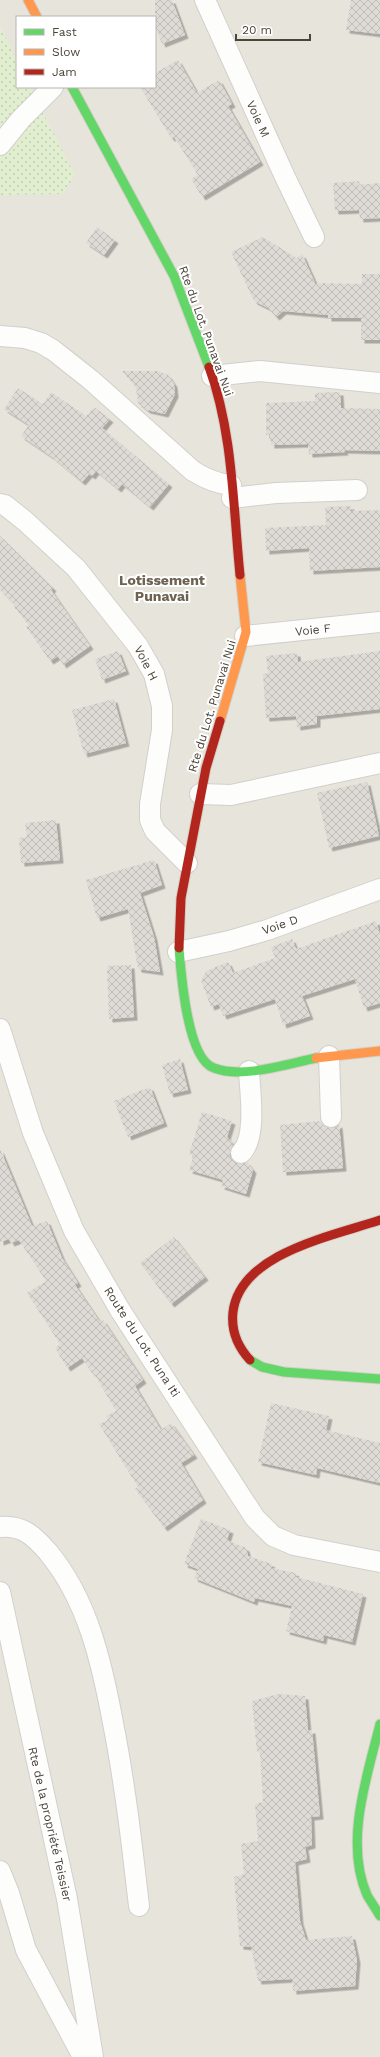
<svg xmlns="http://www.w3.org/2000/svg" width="380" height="2057" font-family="'Work Sans',sans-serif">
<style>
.residential{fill:#e7e4dc;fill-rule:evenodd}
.park{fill:url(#park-dots)}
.building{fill:url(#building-cross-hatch);filter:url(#shadow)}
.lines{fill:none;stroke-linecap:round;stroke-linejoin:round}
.street-casing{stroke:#d2d0cb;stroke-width:22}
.fast-casing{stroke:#d3cfc5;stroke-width:11}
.slow-casing{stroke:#d3cfc5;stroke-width:11}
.jam-casing{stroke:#d3cfc5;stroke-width:11}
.street{stroke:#fdfdfc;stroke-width:20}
.fast{stroke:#63d668;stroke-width:9}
.slow{stroke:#ff974d;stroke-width:9}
.jam{stroke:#b3261e;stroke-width:9}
.labels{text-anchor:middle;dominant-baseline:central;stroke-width:4;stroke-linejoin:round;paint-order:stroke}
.street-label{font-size:12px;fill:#4b4439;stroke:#fff}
.quarter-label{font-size:14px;font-weight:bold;fill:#6e6250;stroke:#fff}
</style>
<defs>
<pattern id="park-dots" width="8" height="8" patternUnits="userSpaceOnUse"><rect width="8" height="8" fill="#e1eecf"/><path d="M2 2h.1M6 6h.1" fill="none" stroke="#c3cdb2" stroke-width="1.8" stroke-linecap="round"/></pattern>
<pattern id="building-cross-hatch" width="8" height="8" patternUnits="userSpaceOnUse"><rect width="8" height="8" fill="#dedbd6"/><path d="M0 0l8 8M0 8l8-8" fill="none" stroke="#c0bdb8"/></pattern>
<filter id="shadow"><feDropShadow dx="3.5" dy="3.5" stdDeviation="0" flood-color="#0004"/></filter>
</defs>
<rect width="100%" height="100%" fill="#f4f2ee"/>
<!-- residential -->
<path class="residential" d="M 0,0 L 380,0 L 380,2057 L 0,2057 ZM 17,17 L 155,17 L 155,87 L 17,87 Z"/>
<!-- park -->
<path class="park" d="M 0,27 L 17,61 L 17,87 L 30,87 L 75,175 L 63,194 L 0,195 Z"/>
<!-- building -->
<path class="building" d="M 155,0 L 172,0 L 185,35 L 162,44 L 155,25 Z
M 351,0 L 380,0 L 380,34 L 346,30 Z
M 178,60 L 197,93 L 219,80 L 232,104 L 228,106 L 260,162 L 202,197 L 191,179 L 198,175 L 174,137 L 171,138 L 140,87 L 155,87 L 155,73 Z
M 360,181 L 359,185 L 380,183 L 380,218 L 360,219 L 359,210 L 335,211 L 333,183 Z
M 97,227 L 115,240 L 104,255 L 86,243 Z
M 263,237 L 297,258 L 302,254 L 315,283 L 362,284 L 362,274 L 380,274 L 380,340 L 361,340 L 361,318 L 328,318 L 328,315 L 283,311 L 276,317 L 268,308 L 254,301 L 231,252 Z
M 122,371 L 158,371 L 168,375 L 174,384 L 175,394 L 165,414 L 147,410 L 138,403 L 136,387 Z
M 18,388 L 43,404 L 51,392 L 86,416 L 94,407 L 110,419 L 102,428 L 169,484 L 150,507 L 122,484 L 118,489 L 96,471 L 92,476 L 89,474 L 82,482 L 52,457 L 21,436 L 29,425 L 4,409 Z
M 340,392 L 341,408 L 380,409 L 380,451 L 344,450 L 345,452 L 309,454 L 308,444 L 271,445 L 270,435 L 266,435 L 266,403 L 315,401 L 315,393 Z
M 351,506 L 351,511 L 380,510 L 380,567 L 310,571 L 309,548 L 266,551 L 265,528 L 326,525 L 325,507 Z
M 0,536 L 53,588 L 51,590 L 90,646 L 63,665 L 58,656 L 50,661 L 26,627 L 29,625 L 14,607 L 15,605 L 0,590 Z
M 118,651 L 126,671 L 102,680 L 95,659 Z
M 380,651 L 380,709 L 317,716 L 317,724 L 297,727 L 296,716 L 266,718 L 263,674 L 268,673 L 266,656 L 297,653 L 298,662 Z
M 114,699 L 126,743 L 84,754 L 72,710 Z
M 367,782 L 379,836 L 329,848 L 317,793 Z
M 56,820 L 60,860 L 21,863 L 19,838 L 27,837 L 25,823 Z
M 154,860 L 162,885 L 140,893 L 154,937 L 160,972 L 138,969 L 128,909 L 97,918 L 86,880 Z
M 376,921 L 380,934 L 380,1003 L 364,1008 L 355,979 L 302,996 L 310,1016 L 283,1025 L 275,999 L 223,1016 L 219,1004 L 211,1007 L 201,981 L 206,971 L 228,962 L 233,973 L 275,958 L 271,947 L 292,939 L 296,949 Z
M 131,965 L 134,1017 L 109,1019 L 107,966 Z
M 180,1059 L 188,1090 L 170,1094 L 162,1065 Z
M 150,1087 L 164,1123 L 128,1137 L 114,1101 Z
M 202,1112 L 232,1121 L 227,1137 L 233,1144 L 230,1152 L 230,1157 L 234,1162 L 240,1164 L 247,1162 L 253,1170 L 246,1194 L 221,1186 L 223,1180 L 189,1170 L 194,1155 L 189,1154 Z
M 320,1121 L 325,1127 L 331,1128 L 339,1124 L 343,1168 L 283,1172 L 280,1125 Z
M 0,1149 L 32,1226 L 47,1221 L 62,1258 L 78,1283 L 75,1285 L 100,1322 L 103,1320 L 143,1380 L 135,1386 L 161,1430 L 171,1423 L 194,1455 L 181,1463 L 203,1500 L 164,1528 L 135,1489 L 138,1487 L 99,1424 L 108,1420 L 106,1416 L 116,1411 L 93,1372 L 92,1373 L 82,1358 L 67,1368 L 55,1348 L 60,1344 L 27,1293 L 46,1281 L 19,1240 L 11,1243 L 9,1239 L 0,1242 Z
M 174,1237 L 205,1277 L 171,1304 L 140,1263 Z
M 271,1403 L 329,1416 L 326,1430 L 380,1443 L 380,1483 L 317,1468 L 316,1475 L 258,1462 Z
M 201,1519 L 230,1530 L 227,1540 L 246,1548 L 248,1556 L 272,1564 L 271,1568 L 296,1573 L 296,1577 L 363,1594 L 352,1642 L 324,1635 L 323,1641 L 286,1631 L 292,1606 L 255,1598 L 254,1602 L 194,1578 L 198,1569 L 184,1564 Z
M 278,1694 L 305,1696 L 308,1730 L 312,1730 L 320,1816 L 311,1817 L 312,1845 L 305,1847 L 307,1859 L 295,1862 L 300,1921 L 306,1940 L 352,1936 L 357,1960 L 355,1986 L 293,1991 L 292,1979 L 258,1981 L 251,1947 L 240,1946 L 234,1877 L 244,1874 L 241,1844 L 258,1841 L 255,1804 L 263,1802 L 260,1752 L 257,1752 L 252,1701 Z"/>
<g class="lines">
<defs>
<path id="street" d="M 205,0 L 285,177 L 314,237
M 0,145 L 21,119 L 53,87
M 0,336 L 25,338 L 41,343 L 53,350 L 91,380 L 193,471 C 206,479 217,484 231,485
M 212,376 L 260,371 L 380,383
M 232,498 L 276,493 L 357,490
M 0,504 L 5,505 L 25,521 L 76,568 L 138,646 L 154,674 L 162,706 L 162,730 L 150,804 L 150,820 L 155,831 L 187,863
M 245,636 L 380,622
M 200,794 L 231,795 L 380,763
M 178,952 L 229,941 L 267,930 L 380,889
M 0,1029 L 33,1133 L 74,1231 L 120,1310 L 255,1518 L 273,1536 L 294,1545 L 380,1562
M 329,1056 L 331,1117
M 241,1153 C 257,1138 250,1092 249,1071
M 0,1527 C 23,1525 34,1536 48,1552 C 88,1600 102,1664 113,1723 C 125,1784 132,1845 139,1906
M 0,1592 L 67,1899 L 93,2057
M 0,1871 L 9,1893 L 26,1950 L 83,2057"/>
<path id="fast" d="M 72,87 L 174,276 L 209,367
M 179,948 C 181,973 187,1059 214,1068 C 242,1079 287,1064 316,1058
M 250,1360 L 262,1367 L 284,1372 L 380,1379
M 380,1724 C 367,1777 344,1842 367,1895 C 371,1902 376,1909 380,1916"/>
<path id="slow" d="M 28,0 L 37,17
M 220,721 L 246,632 L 240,575
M 316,1058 L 380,1051"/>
<path id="jam" d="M 209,367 C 233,432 233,506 240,575
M 179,948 L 181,898 L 206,768 L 220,721
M 250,1360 C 238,1347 231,1330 233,1312 C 240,1253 333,1236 380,1220"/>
</defs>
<!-- street casing -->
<use href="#street" class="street-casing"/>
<!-- fast casing -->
<use href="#fast" class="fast-casing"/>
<!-- slow casing -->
<use href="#slow" class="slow-casing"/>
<!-- jam casing -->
<use href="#jam" class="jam-casing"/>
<!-- street -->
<use href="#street" class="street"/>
<!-- fast -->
<use href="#fast" class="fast"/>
<!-- slow -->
<use href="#slow" class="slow"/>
<!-- jam -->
<use href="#jam" class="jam"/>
</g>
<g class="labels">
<!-- street labels -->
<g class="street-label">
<text transform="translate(258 119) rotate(65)">Voie M</text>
<text transform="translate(206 331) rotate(70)">Rte du Lot. Punavai Nui</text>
<text transform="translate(313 630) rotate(-6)">Voie F</text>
<text transform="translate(146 663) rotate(63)">Voie H</text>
<text transform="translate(212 706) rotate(-73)">Rte du Lot. Punavai Nui</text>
<text transform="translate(280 925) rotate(-19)">Voie D</text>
<text transform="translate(142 1342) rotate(57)">Route du Lot. Puna Iti</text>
<text transform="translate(50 1824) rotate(77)">Rte de la propriété Teissier</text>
</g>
<!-- quarter labels -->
<g class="quarter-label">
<text x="162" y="580">Lotissement<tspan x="162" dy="16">Punavai</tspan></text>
</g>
</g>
<!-- legend -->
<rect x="16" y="16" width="140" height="72" fill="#ffffff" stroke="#b7b4b0"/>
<rect x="24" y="29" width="20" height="6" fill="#63d668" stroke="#b7b4b0"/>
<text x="52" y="36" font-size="12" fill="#4b4439">Fast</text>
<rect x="24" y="49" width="20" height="6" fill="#ff974d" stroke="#b7b4b0"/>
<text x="52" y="56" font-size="12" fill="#4b4439">Slow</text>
<rect x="24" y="69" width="20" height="6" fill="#b3261e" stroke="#b7b4b0"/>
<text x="52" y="76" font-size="12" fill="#4b4439">Jam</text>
<!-- scale -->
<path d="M236 34v6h74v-6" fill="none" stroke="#4b4439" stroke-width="2"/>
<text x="242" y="34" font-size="12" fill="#4b4439" stroke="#ffffff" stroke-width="3" paint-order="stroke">20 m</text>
</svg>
